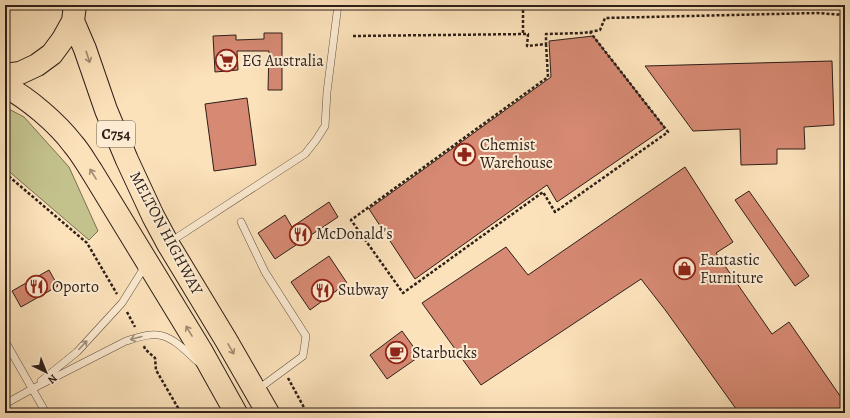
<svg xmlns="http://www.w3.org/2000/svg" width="850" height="418" font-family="Alegreya,serif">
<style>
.green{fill:#c3c28d;stroke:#787053}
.building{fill:#d68973;stroke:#2d1f19}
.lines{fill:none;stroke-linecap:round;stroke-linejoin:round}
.lane-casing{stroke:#615042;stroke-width:8}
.highway-casing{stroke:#2d1f19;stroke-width:24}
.path{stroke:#2d1f19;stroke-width:2.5;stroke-dasharray:3 2;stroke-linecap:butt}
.lane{stroke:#fdecd3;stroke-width:7}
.highway{stroke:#fce2bb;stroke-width:22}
.oneway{stroke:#9f8a72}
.oneway2{stroke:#9f907f}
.labels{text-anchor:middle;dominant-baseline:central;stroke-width:4;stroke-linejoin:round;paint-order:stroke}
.shield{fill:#fdecd3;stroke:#6b5c51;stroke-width:1}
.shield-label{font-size:15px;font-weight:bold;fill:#2d1f19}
.poi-label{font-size:16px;fill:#2d1f19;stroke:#fdecd3;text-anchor:start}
.street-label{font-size:16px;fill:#2d1f19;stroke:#fdecd3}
</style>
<rect width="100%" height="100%" fill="#fce2bb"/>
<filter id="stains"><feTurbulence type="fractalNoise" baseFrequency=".005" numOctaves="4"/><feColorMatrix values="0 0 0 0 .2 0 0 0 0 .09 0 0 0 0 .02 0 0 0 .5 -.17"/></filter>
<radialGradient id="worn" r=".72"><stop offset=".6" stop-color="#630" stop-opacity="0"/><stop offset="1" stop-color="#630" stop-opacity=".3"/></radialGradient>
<!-- green -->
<path class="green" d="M 5,107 L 24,117 L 69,167 L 98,231 L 89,240 L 5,168 Z"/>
<!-- building -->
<path class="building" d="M 264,33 L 282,33 L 282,90 L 268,90 L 269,51 L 237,51 L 238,70 L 215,72 L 213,36 L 236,35 L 236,40 L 264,39 Z
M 593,36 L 665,128 L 557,202 L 547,185 L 415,279 L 369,209 L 551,77 L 549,41 Z
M 832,61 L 834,125 L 804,127 L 805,149 L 777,149 L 777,164 L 741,165 L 740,129 L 693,131 L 645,66 Z
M 247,98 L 256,165 L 214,171 L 205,104 Z
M 685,167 L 733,242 L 716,253 L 772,334 L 789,322 L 845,403 L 845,413 L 739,413 L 666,311 L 641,279 L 481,385 L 422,303 L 506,247 L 528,275 Z
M 749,191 L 809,276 L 795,286 L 735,200 Z
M 329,202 L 338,217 L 275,259 L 258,233 L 285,215 L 292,227 Z
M 329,256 L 347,283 L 310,310 L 291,282 Z
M 49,270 L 58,286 L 21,307 L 12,291 Z
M 402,331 L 420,356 L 387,379 L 370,355 Z"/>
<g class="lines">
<defs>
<path id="lane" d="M 241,222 L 265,272 L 306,336 L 303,356 L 257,390
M 170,242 L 305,154 L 316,140 L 325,126 L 327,92 L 338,5
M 5,341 L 46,413
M 41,381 L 77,352 L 122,303 L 142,271 L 142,263
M 5,404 L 32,389 L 126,341 C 136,338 152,332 163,336 C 176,340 187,352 198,362"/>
<path id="highway" d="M 73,21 L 85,49 L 106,110 L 127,160 L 153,216 L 168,244 L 226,340 L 268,413
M 5,75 L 20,73 L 37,65 L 52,54 L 63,39 L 73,21 L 75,5
M 5,86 C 29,99 57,123 73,144 C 80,152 85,161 91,170 L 202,352 L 236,413"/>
</defs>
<!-- lane casing -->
<use href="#lane" class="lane-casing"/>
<!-- highway casing -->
<use href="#highway" class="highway-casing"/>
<!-- path -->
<path class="path" d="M 523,5 L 523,34
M 353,36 L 528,34 L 527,46 L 546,44 L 546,34 L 584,33 L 600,30 L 605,18 L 817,13 L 845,15
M 546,44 L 548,77 L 351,220 L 403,293 L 543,192 L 555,212 L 668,132 L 590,32
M 5,173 L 87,243 L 117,294
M 127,312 L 135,327
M 144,346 L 145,349 L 155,358 L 156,370 L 181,413
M 288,378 L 307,413"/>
<!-- lane -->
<use href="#lane" class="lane"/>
<!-- highway -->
<use href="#highway" class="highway"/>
</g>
<!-- one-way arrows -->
<defs><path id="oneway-shaft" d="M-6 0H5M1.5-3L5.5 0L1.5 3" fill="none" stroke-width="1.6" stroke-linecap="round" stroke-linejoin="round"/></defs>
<g class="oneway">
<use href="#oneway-shaft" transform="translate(88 57) rotate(72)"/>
<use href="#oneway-shaft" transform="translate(93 174) rotate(-122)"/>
<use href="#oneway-shaft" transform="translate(189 331) rotate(-121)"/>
<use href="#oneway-shaft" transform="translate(231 349) rotate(60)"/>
</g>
<g class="oneway2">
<use href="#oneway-shaft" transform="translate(136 338) rotate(165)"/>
<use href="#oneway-shaft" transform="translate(83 345) rotate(-47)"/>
</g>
<!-- icons -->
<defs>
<symbol id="supermarket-ring" viewBox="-11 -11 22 22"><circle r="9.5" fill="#fdecd3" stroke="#8f2418" stroke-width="1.5"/><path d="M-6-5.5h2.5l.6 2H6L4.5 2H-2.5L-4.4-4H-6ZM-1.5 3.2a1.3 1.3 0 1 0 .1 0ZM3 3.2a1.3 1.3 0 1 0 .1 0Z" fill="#8f2418"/></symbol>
<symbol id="pharmacy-ring" viewBox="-11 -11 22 22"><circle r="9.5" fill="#fdecd3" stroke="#8f2418" stroke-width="1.5"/><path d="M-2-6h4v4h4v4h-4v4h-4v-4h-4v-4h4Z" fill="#8f2418"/></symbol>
<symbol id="restaurant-ring" viewBox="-11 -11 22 22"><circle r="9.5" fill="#fdecd3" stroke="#8f2418" stroke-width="1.5"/><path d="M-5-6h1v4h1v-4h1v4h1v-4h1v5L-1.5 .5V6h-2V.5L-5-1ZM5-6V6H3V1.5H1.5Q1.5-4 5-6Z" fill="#8f2418"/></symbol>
<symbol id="shop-ring" viewBox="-11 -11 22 22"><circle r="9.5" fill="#fdecd3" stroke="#8f2418" stroke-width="1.5"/><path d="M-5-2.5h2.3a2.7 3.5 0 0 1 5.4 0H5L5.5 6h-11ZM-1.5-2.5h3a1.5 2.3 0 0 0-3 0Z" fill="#8f2418"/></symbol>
<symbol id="cafe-ring" viewBox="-11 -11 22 22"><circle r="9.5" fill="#fdecd3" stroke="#8f2418" stroke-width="1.5"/><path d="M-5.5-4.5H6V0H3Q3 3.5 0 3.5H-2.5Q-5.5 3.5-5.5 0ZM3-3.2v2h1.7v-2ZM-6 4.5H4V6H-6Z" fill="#8f2418"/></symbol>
</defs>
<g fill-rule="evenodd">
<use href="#supermarket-ring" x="214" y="48" width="25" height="25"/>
<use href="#pharmacy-ring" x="452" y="142" width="25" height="25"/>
<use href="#restaurant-ring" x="288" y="222" width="25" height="25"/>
<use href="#shop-ring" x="672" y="256" width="25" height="25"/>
<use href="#restaurant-ring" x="24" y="274" width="25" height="25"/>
<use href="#restaurant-ring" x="310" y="278" width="25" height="25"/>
<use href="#cafe-ring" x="384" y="340" width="25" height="25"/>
</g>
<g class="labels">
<!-- shield labels -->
<rect class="shield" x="97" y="121" width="38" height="26" rx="3"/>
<g class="shield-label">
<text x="116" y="134">C754</text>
</g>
<!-- poi labels -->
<g class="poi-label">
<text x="242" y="61">EG Australia</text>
<text x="480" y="145">Chemist<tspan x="480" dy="18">Warehouse</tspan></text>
<text x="316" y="234">McDonald's</text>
<text x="700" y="260">Fantastic<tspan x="700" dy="18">Furniture</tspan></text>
<text x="52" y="287">Oporto</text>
<text x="338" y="290">Subway</text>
<text x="412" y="353">Starbucks</text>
</g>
<!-- street labels -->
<g class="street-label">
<text transform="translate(166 233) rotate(62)">MELTON HIGHWAY</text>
</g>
</g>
<!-- margin -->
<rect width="850" height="418" fill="none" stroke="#fce2bb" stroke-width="20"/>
<rect x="6" y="6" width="838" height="406" fill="none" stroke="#2d1f19" stroke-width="2"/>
<rect x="10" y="10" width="830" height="398" fill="none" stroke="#2d1f19"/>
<!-- north arrow -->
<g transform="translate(46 372) rotate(137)" stroke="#fdecd3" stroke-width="3" paint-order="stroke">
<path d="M0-3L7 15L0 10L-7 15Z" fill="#2d1f19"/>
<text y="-6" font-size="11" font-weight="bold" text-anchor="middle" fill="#2d1f19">N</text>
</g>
<rect width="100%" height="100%" filter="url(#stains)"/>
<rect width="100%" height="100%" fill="url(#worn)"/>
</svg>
